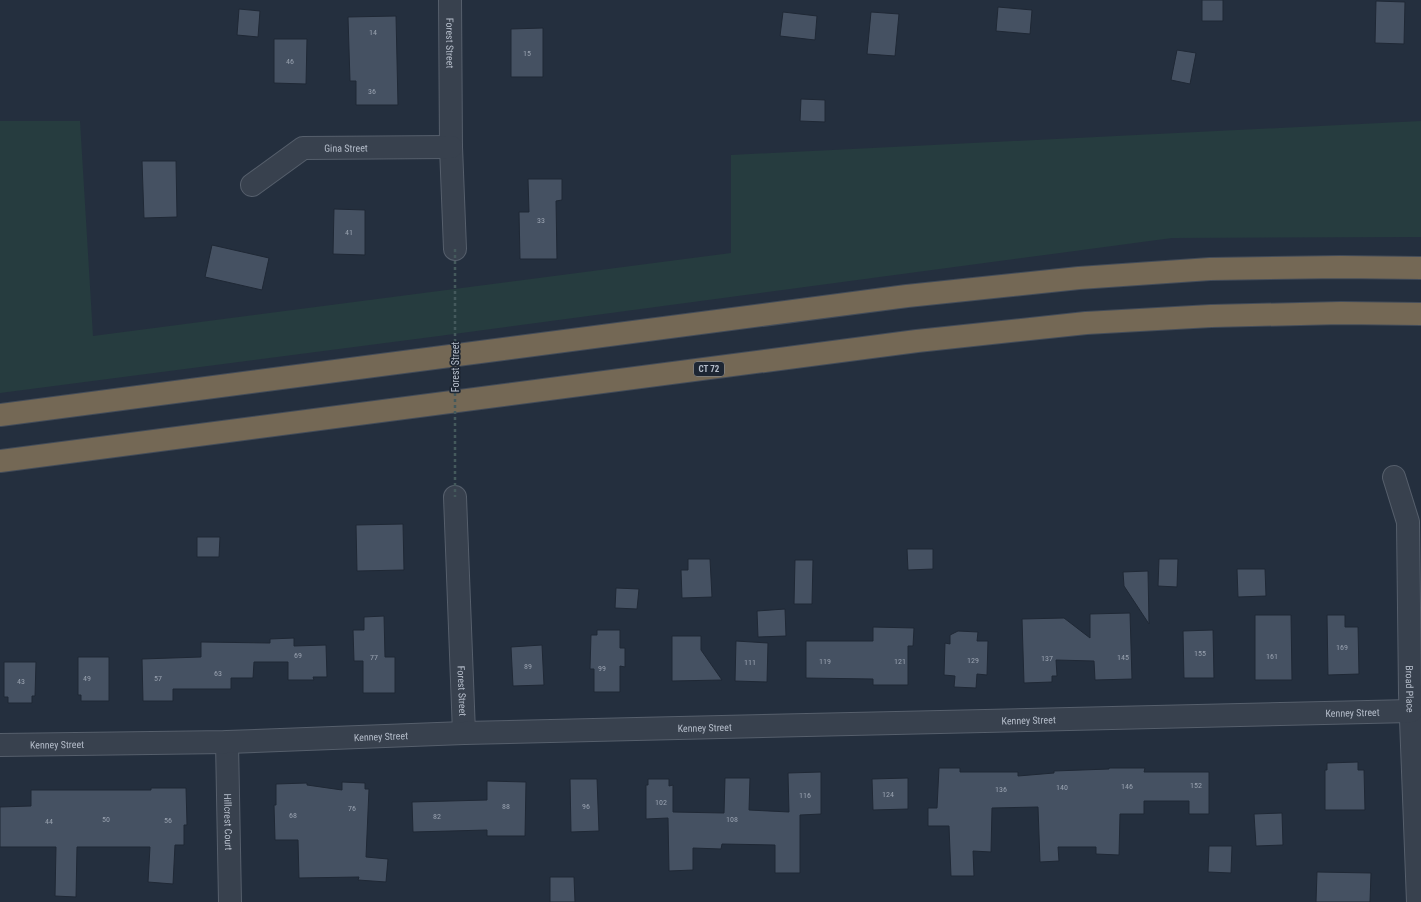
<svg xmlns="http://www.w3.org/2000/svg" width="1421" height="902" font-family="'Roboto Condensed',sans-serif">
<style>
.green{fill:#263c3f}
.building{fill:#455162;stroke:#1f2835}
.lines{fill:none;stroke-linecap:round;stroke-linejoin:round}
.minor-casing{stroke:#565f6c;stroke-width:24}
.highway-casing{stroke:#434c59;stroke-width:24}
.minor{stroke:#38414e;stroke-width:22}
.highway{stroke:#746855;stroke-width:22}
.path-bridge{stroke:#44595c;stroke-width:2.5;stroke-dasharray:3 3;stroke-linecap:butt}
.labels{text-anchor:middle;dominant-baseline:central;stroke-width:3.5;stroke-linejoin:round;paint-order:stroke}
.number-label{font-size:8px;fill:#98a1af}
.shield{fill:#1d2633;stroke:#878f9c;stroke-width:1}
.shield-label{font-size:9px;font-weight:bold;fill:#b4bcc9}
.street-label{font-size:10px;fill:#b4bcc9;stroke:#1d2633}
</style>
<rect width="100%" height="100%" fill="#242f3e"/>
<!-- green -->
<path class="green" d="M 0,121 L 80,121 L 93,336 L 731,253 L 731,155 L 1421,121 L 1421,237 L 1172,238 L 439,336 L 0,393 Z"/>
<!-- building -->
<path class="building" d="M 1202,0 L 1223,0 L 1223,21 L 1202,21 Z
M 1376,1 L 1405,2 L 1404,44 L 1375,43 Z
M 998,7 L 1032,10 L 1030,34 L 996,31 Z
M 239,9 L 260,11 L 258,37 L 237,35 Z
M 783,12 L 817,16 L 815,40 L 780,36 Z
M 871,12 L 899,14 L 895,56 L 867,54 Z
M 396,16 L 398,105 L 356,105 L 356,81 L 350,81 L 348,17 Z
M 543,28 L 543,77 L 511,77 L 511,29 Z
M 274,39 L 307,39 L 306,84 L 274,83 Z
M 1177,50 L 1196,53 L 1190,84 L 1171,80 Z
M 801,99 L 825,100 L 825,122 L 800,121 Z
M 142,161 L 176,161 L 177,217 L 144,218 Z
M 528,179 L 562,179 L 562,200 L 556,201 L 557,259 L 520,259 L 519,212 L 529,212 Z
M 334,209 L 365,210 L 365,255 L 333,254 Z
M 212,245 L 269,258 L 262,290 L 205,277 Z
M 403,524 L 404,570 L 357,571 L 356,525 Z
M 197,537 L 220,537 L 219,557 L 197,557 Z
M 907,549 L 933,549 L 933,569 L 908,570 Z
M 688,559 L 710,559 L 712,597 L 682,598 L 681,570 L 688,570 Z
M 1159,559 L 1178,559 L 1177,587 L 1158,586 Z
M 795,560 L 813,560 L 812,604 L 794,604 Z
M 1237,569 L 1265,569 L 1266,596 L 1238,597 Z
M 1148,571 L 1149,624 L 1124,586 L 1123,572 Z
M 616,588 L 639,589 L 637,609 L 615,608 Z
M 785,609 L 786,636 L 758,637 L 757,611 Z
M 1130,613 L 1132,679 L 1095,680 L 1094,661 L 1056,660 L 1057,676 L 1052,676 L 1052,682 L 1024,683 L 1022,619 L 1064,618 L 1090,638 L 1090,614 Z
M 1255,615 L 1291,615 L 1292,680 L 1255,680 Z
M 1327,615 L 1345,615 L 1345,627 L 1358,627 L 1359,674 L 1328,675 Z
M 384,616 L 385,657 L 395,657 L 395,693 L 363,693 L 363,661 L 354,661 L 353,630 L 364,630 L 364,617 Z
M 873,627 L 914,628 L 913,646 L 908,646 L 908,685 L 873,685 L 873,679 L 806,678 L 806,641 L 873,641 Z
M 597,630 L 620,630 L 620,648 L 625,648 L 625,667 L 620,666 L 620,692 L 594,692 L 594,669 L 590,669 L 591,635 L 597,635 Z
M 1213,630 L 1214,678 L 1184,678 L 1183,631 Z
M 958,631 L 978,632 L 977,641 L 988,641 L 987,675 L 977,674 L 976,688 L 954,687 L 955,676 L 944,675 L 945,643 L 950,644 L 950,635 Z
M 672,636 L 701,636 L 701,650 L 722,680 L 672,681 Z
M 294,638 L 294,646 L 326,645 L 327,677 L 313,677 L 314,680 L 288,680 L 288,662 L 254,662 L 253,678 L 231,678 L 231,689 L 173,689 L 173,701 L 143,701 L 142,659 L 201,657 L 201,642 L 270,643 L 270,639 Z
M 736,641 L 768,643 L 767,682 L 735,681 Z
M 542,645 L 544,685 L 513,686 L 511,647 Z
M 78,657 L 109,657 L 109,701 L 81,701 L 81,695 L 78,695 Z
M 4,662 L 36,662 L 35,696 L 32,696 L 32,703 L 8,703 L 8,697 L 4,697 Z
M 1358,762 L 1358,770 L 1364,770 L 1365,810 L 1325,810 L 1325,770 L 1327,770 L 1327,763 Z
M 939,768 L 960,768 L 960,772 L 1018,772 L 1018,776 L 1054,773 L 1054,771 L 1109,769 L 1109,768 L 1145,768 L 1144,772 L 1209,772 L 1209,814 L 1189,814 L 1189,801 L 1144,801 L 1144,814 L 1120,814 L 1119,855 L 1096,854 L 1096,847 L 1058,847 L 1059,861 L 1040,862 L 1038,807 L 992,808 L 991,852 L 973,851 L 974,876 L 951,876 L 949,826 L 928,826 L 928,808 L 937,808 Z
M 821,772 L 821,814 L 800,815 L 800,873 L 775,873 L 775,845 L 722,844 L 721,849 L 693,848 L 693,870 L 669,871 L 668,818 L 646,819 L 646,785 L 648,785 L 648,779 L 669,779 L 669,786 L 673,785 L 673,812 L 724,813 L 725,778 L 750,778 L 749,810 L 789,812 L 788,773 Z
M 908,778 L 908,809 L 873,810 L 872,779 Z
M 570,779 L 597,779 L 599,831 L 571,832 Z
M 487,781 L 526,782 L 525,836 L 487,836 L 487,830 L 413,832 L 412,802 L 487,800 Z
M 342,782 L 365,783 L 365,789 L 369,789 L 366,857 L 388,859 L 386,882 L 358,880 L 359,877 L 299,878 L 298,840 L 275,840 L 274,805 L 276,805 L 276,784 L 307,783 L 307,785 L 342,790 Z
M 151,788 L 186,788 L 187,825 L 184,825 L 184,845 L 175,845 L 173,884 L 148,882 L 150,847 L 77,847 L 76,897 L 55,896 L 56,847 L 0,847 L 0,807 L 31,806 L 31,790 L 151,790 Z
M 1282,813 L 1283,845 L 1256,846 L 1254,814 Z
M 1209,846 L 1232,846 L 1231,873 L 1208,872 Z
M 1317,872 L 1371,873 L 1370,902 L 1316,902 Z
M 550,877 L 574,877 L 575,902 L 550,902 Z"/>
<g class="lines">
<defs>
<g id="minor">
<path id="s1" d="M 450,0 L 451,147 L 455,249"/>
<path id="s2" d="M 252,185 L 303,148 L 451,147"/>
<path id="s3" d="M 1394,477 L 1408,522 L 1410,693 L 1418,902"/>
<path id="s4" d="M 455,497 L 464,733"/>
<path id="s5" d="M 227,742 L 230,902"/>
<path id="s6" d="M 0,745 L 227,742 L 464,733 L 1411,711"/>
</g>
<path id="highway" d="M 0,415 L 907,296 L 1079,278 L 1210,269 L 1340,267 L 1421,268
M 0,461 L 917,341 L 1086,323 L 1211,316 L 1341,313 L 1421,314"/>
</defs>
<!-- minor casing -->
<use href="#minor" class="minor-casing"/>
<!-- highway casing -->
<use href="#highway" class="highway-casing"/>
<!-- minor -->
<use href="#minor" class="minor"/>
<!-- highway -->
<use href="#highway" class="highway"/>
<!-- path-bridge -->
<path class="path-bridge" d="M 455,249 L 455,497"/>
</g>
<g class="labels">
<!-- number labels -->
<g class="number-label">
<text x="373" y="32">14</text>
<text x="527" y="53">15</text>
<text x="290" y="61">46</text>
<text x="372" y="91">36</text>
<text x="541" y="220">33</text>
<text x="349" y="232">41</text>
<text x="1342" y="647">169</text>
<text x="1200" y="653">155</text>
<text x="298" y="655">69</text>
<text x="1272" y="656">161</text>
<text x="374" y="657">77</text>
<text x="1123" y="657">145</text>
<text x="1047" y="658">137</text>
<text x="973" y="660">129</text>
<text x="825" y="661">119</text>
<text x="900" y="661">121</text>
<text x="750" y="662">111</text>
<text x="528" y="666">89</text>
<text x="602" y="668">99</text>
<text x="218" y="673">63</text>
<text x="87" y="678">49</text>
<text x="158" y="678">57</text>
<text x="21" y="681">43</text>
<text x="1196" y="785">152</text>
<text x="1127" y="786">146</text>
<text x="1062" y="787">140</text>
<text x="1001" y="789">136</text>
<text x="888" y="794">124</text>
<text x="805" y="795">116</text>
<text x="661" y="802">102</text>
<text x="506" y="806">88</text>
<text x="586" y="806">96</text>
<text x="352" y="808">76</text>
<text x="293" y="815">68</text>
<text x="437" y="816">82</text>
<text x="106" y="819">50</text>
<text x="732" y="819">108</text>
<text x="168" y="820">56</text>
<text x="49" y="821">44</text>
</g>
<!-- shield labels -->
<rect class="shield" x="694" y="362" width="30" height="14" rx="3"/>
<g class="shield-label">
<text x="709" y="369">CT 72</text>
</g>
<!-- street labels -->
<g class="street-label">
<text stroke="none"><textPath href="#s1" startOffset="43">Forest Street</textPath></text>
<text stroke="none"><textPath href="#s2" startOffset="106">Gina Street</textPath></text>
<text transform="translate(455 367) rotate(-90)">Forest Street</text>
<text stroke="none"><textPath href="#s3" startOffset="214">Broad Place</textPath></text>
<text stroke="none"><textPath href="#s4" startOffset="194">Forest Street</textPath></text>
<text stroke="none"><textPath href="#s6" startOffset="1353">Kenney Street</textPath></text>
<text stroke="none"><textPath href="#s6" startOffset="1029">Kenney Street</textPath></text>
<text stroke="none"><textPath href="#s6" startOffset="705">Kenney Street</textPath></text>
<text stroke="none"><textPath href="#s6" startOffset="381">Kenney Street</textPath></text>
<text stroke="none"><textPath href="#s6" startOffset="57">Kenney Street</textPath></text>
<text stroke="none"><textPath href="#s5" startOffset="80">Hillcrest Court</textPath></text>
</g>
</g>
</svg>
